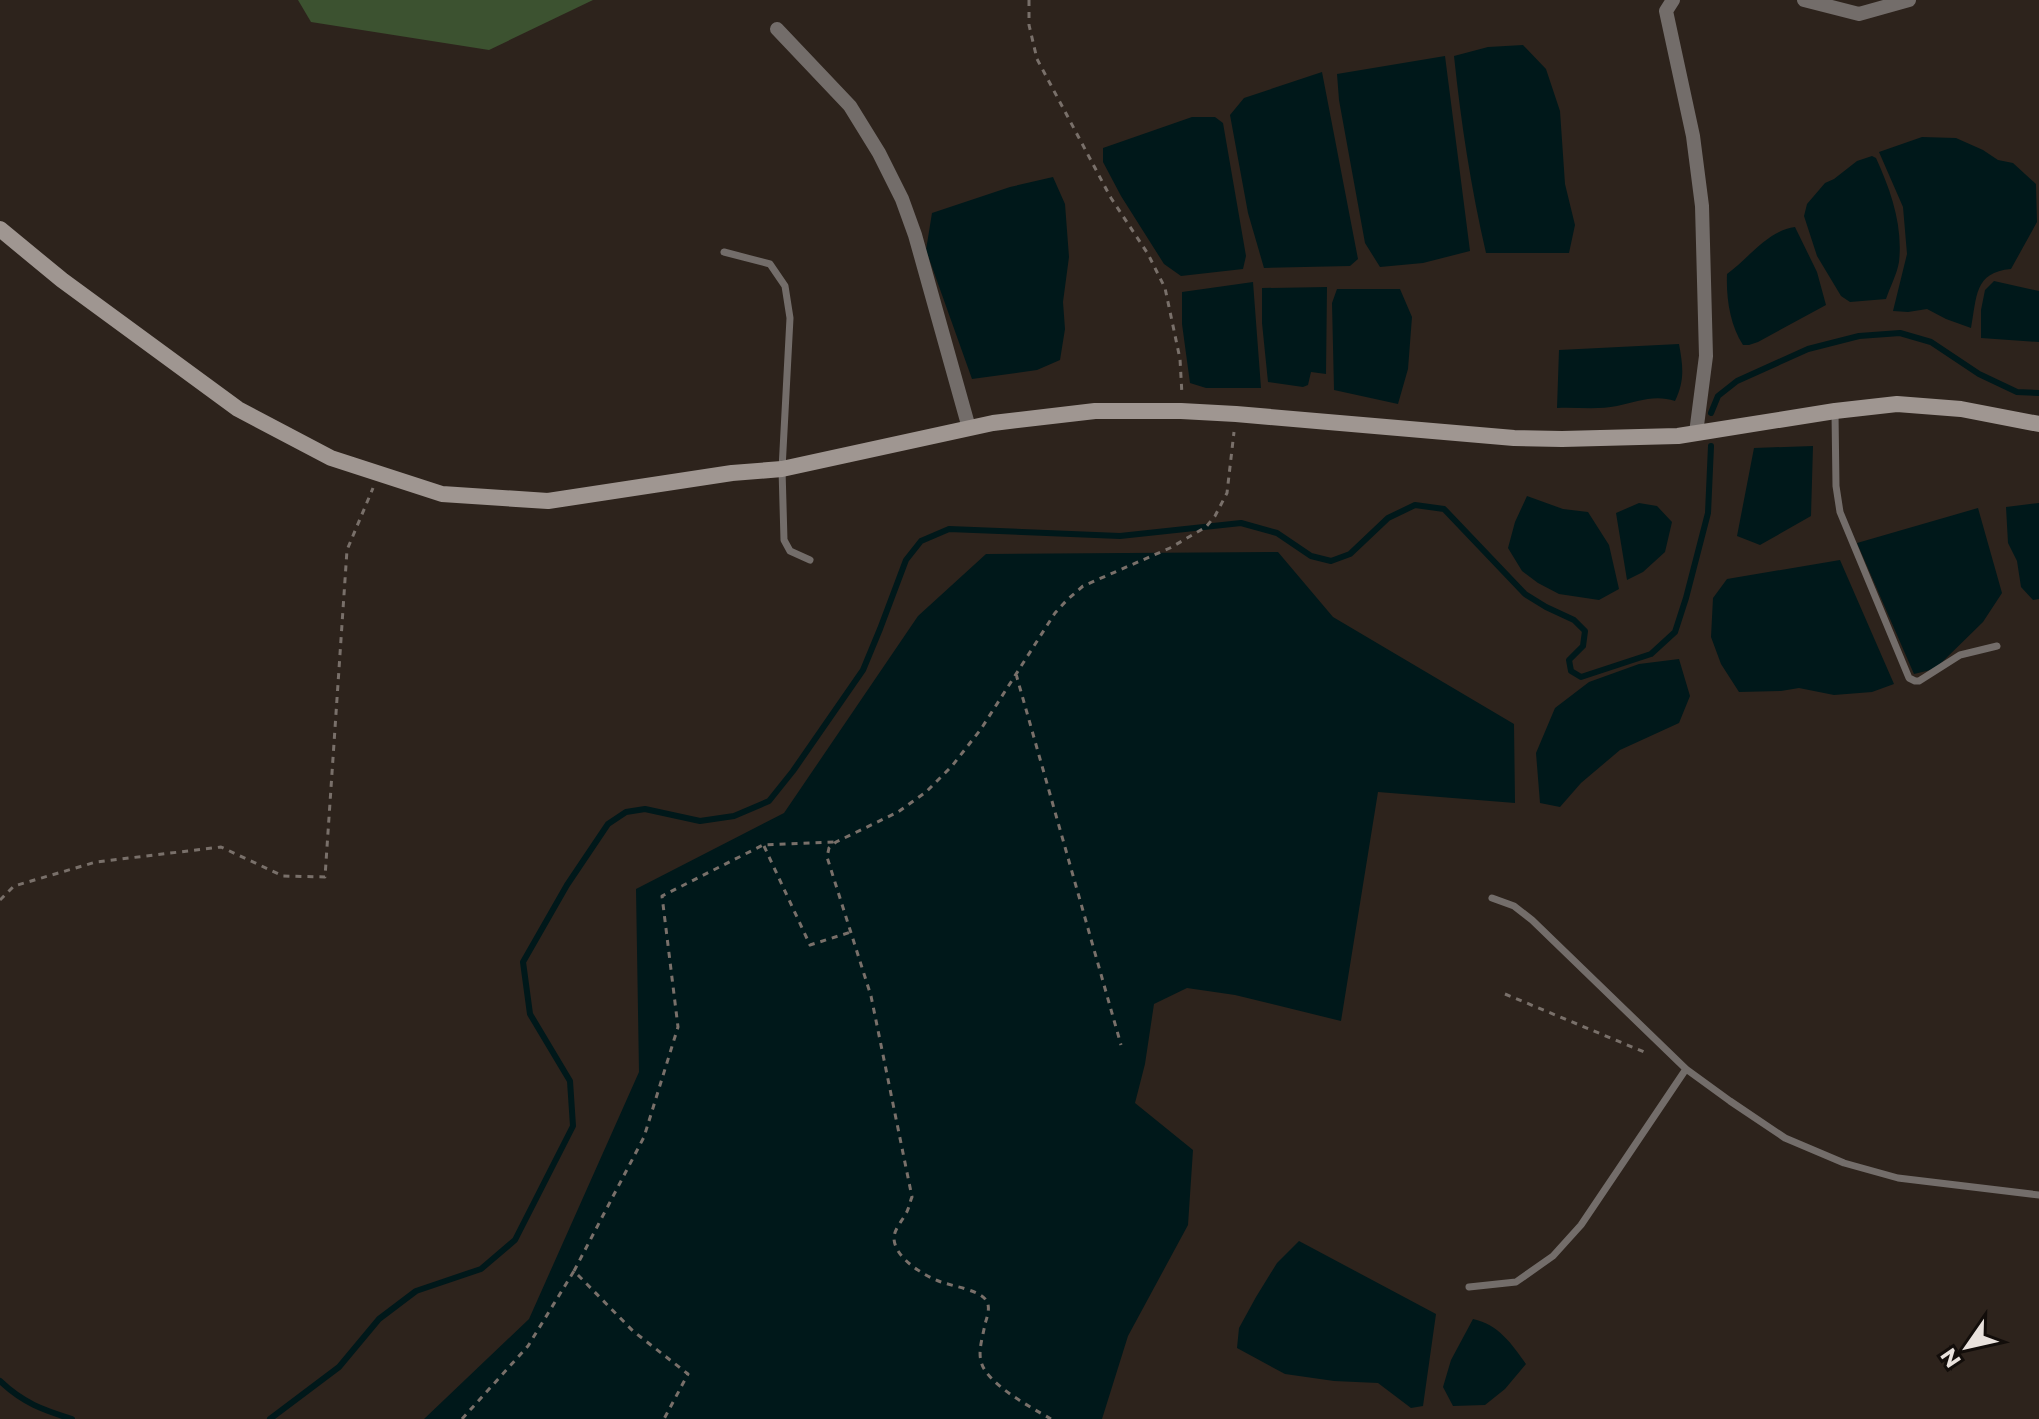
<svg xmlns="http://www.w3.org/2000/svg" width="2039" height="1419" font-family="Montserrat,sans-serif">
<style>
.green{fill:#3c5230}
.water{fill:#00181a}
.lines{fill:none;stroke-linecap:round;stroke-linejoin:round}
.stream{stroke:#00181a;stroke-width:6}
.path{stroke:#79706a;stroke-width:3;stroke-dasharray:6 6;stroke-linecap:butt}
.lane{stroke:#736d6a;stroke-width:7}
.street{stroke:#736d6a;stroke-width:14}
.secondary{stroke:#9f9691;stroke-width:16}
</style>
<rect width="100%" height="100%" fill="#2d231c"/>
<!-- green -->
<path class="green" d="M 298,0 L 593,0 L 489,50 L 311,22 Z"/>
<!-- water -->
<path class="water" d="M 1523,45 L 1546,69 L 1560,111 L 1565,184 L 1575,225 L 1569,253 L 1486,253 C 1471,188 1461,123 1454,56 L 1488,47 Z
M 1445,56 L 1470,251 L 1423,263 L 1380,267 L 1365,243 L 1339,100 L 1337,74 Z
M 1322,72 L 1358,259 L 1350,266 L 1264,268 L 1248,213 L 1230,115 L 1244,98 Z
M 1192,117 L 1215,117 L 1223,123 L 1246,256 L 1243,269 L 1181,276 L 1164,264 L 1121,196 L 1103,162 L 1103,148 Z
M 1922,137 L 1956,138 L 1983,150 L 1998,160 L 2013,163 L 2036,184 L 2037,222 L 2011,269 C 1974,272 1977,297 1971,328 L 1946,319 L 1927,309 L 1908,312 L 1893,311 L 1907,254 L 1903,207 L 1879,152 Z
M 1872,156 L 1876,158 C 1891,191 1903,225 1899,262 C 1897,274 1890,287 1886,299 L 1850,302 L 1841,296 L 1817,256 L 1804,216 L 1807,204 L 1825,183 L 1834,179 L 1857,161 Z
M 1053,177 L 1065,204 L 1069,257 L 1063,302 L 1065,329 L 1060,360 L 1037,370 L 972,379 L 926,250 L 932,213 L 1010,187 Z
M 1795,227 L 1817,272 L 1826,305 L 1758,342 L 1749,345 L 1743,345 C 1730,325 1726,298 1727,274 C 1748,259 1768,230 1795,227 Z
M 1994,281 L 2039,291 L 2039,342 L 1981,338 L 1981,310 L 1985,290 Z
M 1253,282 L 1261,388 L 1206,388 L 1190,383 L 1182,324 L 1182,292 Z
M 1327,287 L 1326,374 L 1311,372 L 1308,385 L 1303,387 L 1268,382 L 1262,323 L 1262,288 Z
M 1337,289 L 1400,289 L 1412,317 L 1408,369 L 1398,404 L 1334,390 L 1332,303 Z
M 1679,344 C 1683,366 1685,380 1675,401 C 1654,394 1637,402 1617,406 C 1598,410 1576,407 1557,408 L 1559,350 Z
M 1813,446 L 1811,516 L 1760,545 L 1737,536 L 1754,448 Z
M 1527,496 L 1563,509 L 1588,512 L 1609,545 L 1619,589 L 1599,600 L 1559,594 L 1538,583 L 1522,571 L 1508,548 L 1515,522 Z
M 1639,503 L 1657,506 L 1672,522 L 1665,552 L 1643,572 L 1627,580 L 1616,513 Z
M 2039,503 L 2039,599 L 2033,600 L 2021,587 L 2017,561 L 2008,543 L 2006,507 Z
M 1978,508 L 2002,593 L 1983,622 L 1935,669 L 1914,674 L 1857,543 Z
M 1278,552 L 1333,617 L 1514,724 L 1515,803 L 1378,792 L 1341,1021 L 1235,995 L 1187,988 L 1154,1004 L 1145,1064 L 1135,1103 L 1193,1150 L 1188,1225 L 1128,1336 L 1102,1419 L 424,1419 L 529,1319 L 639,1072 L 636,889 L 784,813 L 918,616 L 986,554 Z
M 1840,560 L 1894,684 L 1872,692 L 1834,695 L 1799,688 L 1781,691 L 1739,692 L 1721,664 L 1711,637 L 1713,598 L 1727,579 Z
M 1679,659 L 1690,696 L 1679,723 L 1620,750 L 1581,783 L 1560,807 L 1540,803 L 1536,753 L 1555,708 L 1589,682 L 1639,664 Z
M 1299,1241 L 1436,1314 L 1423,1406 L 1411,1408 L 1378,1383 L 1334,1381 L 1285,1374 L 1237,1348 L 1239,1328 L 1256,1297 L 1277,1263 Z
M 1473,1319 C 1499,1325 1511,1343 1526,1364 L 1505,1389 L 1485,1405 L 1453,1406 L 1443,1387 L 1451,1360 Z"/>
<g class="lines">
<!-- stream -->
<path class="stream" d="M 1711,413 L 1718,396 L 1737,381 L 1808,349 L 1859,336 L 1900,333 L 1931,342 L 1979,374 L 2017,392 L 2039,393
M 0,1381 C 23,1403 43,1410 72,1419
M 270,1419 L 339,1367 L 379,1319 L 416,1291 L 481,1269 L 515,1240 L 573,1126 L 570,1081 L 530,1014 L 523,962 L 567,885 L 608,824 L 626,812 L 645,809 L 700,821 L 734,816 L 769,801 L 793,771 L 863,670 L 880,629 L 906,560 L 921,541 L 949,529 L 1120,536 L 1241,523 L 1277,533 L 1311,556 L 1331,561 L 1350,554 L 1388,518 L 1415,505 L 1444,509 L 1525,594 L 1546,607 L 1574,620 L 1585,631 L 1583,646 L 1569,660 L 1571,671 L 1581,677 L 1651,654 L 1675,632 L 1686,598 L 1708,513 L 1711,446"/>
<!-- path -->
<path class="path" d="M 1029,0 L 1029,25 L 1037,59 L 1111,198 L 1148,254 L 1165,288 L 1180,359 L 1182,395
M 1016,674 L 1121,1045
M 764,846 L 810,945 L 851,932
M 0,900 L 14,886 L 96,862 L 221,847 L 283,876 L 325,877 L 347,550 L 373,488
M 1505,994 L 1649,1054
M 574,1271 L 644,1137 L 678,1027 L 662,896 L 763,845 L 835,842
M 462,1419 L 528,1346 L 574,1271 L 633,1331 L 688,1374 L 664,1419
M 1051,1419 C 1032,1408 985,1383 981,1361 C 978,1350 983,1336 985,1324 C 987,1317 991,1307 986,1300 C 979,1290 952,1286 941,1282 C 924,1276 893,1257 894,1237 C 895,1227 905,1218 908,1209 C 910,1205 910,1201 912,1197 L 871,996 L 827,857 L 829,848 L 836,842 L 898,812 L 926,792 L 952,766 L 981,729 L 1055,613 L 1067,600 L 1083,586 L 1170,548 L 1206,527 L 1215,516 L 1227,493 L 1234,432"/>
<!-- lane -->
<path class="lane" d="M 724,252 L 770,264 L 785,286 L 790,318 L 782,469 L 784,540 L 790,551 L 810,560
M 1835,413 L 1836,486 L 1840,512 L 1909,678 L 1915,681 L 1919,681 L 1960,655 L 1997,646
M 1492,898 L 1514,906 L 1532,920 L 1686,1069 L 1730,1101 L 1785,1138 L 1844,1163 L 1898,1178 L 2039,1195
M 1469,1287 L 1516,1282 L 1553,1256 L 1581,1225 L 1686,1069"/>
<!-- street -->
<path class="street" d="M 1673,0 L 1666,11 L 1693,136 L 1702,206 L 1706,356 L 1696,433
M 1804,0 L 1859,14 L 1909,0
M 777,29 L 850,106 L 879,153 L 902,199 L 915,235 L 969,428"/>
<!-- secondary -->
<path class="secondary" d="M 0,229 L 62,280 L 238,409 L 331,458 L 442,494 L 548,501 L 732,473 L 782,469 L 993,423 L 1095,411 L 1181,411 L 1236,414 L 1514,438 L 1562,439 L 1678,436 L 1835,411 L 1897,404 L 1961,409 L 2039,424"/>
</g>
<!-- north arrow -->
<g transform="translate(1967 1347) rotate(236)" stroke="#120d0a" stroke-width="6" paint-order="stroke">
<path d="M0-6L14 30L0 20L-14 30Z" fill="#e9e2dd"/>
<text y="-12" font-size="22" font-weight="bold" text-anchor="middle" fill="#e9e2dd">N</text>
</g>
</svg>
